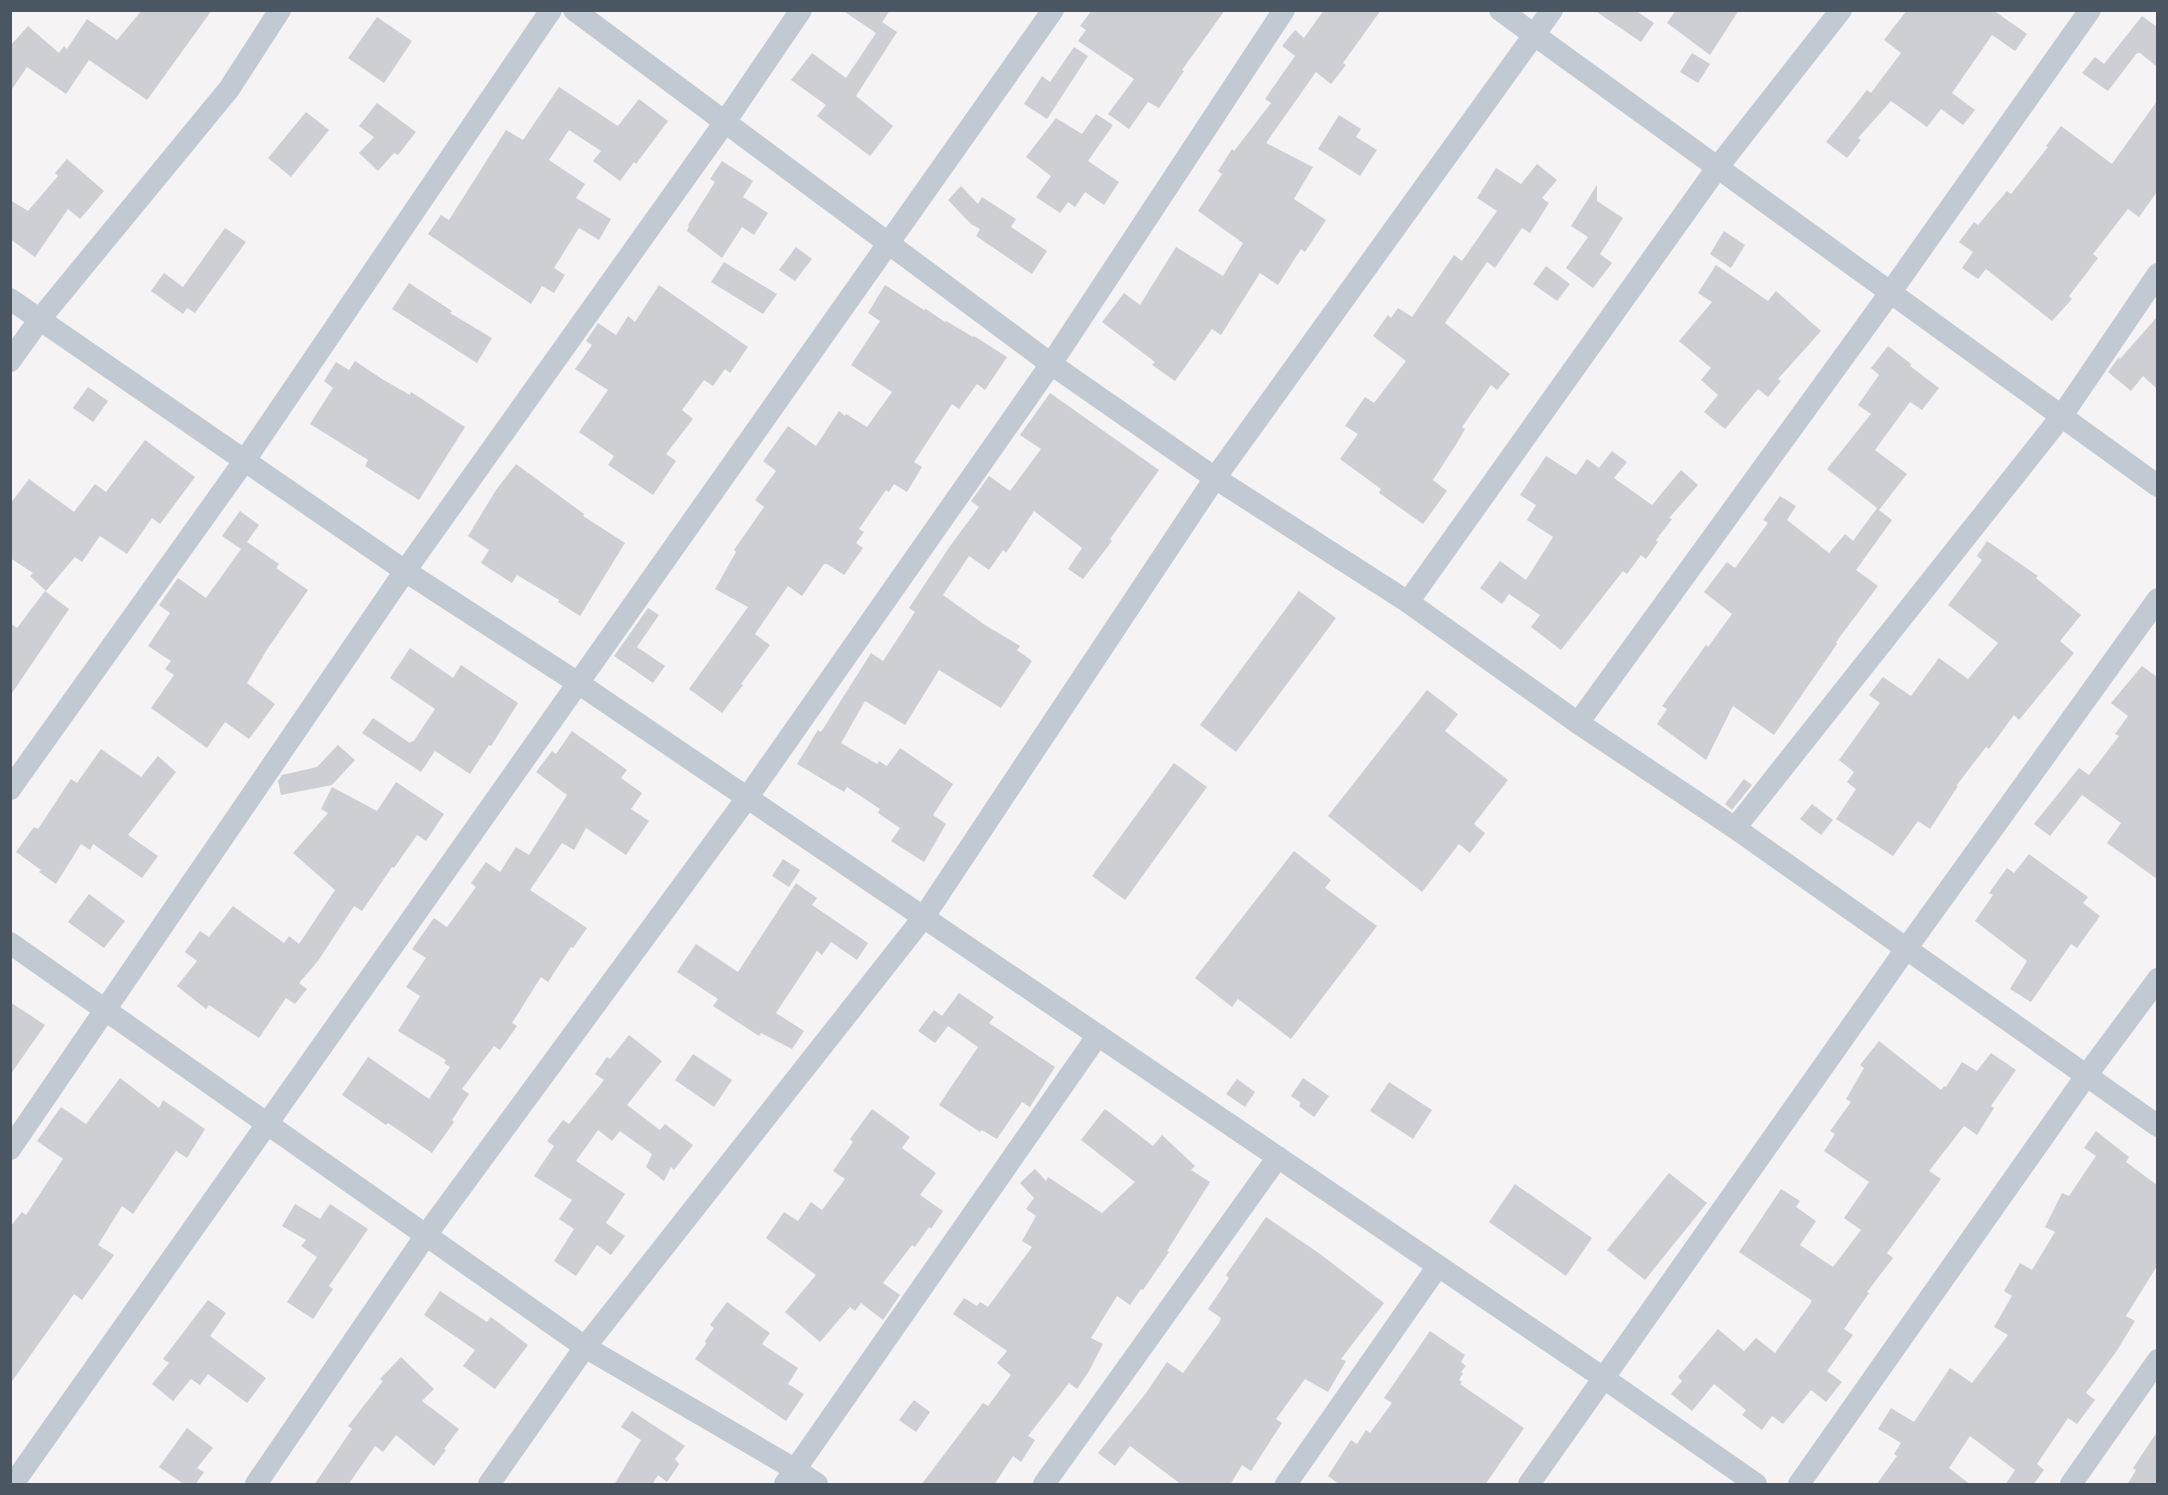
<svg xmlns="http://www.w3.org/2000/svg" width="2168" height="1495" font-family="Karla,sans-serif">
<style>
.building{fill:#cdcfd5}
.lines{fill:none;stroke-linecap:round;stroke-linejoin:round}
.minor{stroke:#c1cad2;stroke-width:22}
</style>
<rect width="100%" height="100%" fill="#f5f3f3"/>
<!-- building -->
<path class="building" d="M 142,10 L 212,10 L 147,100 L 89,60 L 66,94 L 27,67 L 10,92 L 10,46 L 28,26 L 59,53 L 64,46 L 67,49 L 87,19 L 117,40 Z
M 842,10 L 890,10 L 877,30 L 882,22 L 897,32 L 856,96 L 893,126 L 870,156 L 817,116 L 826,105 L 791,80 L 812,53 L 846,78 L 876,33 Z
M 1092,10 L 1225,10 L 1182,70 L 1184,71 L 1159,108 L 1148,102 L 1129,129 L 1108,114 L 1134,79 L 1078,41 L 1086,30 L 1080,26 Z
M 1324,10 L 1381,10 L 1343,63 L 1346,65 L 1331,84 L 1316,72 L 1266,143 L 1313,167 L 1294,199 L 1326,220 L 1305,252 L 1301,249 L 1278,285 L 1260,273 L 1221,335 L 1212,329 L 1175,381 L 1152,365 L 1155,362 L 1102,322 L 1124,293 L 1140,305 L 1176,247 L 1223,276 L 1243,243 L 1198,211 L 1222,174 L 1218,171 L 1232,149 L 1234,151 L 1271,103 L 1265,99 L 1295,56 L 1282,46 L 1295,30 L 1304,38 Z
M 1594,10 L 1635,10 L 1654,23 L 1641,42 Z
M 1676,10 L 1739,10 L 1710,55 L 1667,23 Z
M 1907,10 L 1993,10 L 2027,34 L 2015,51 L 1992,35 L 1952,93 L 1975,110 L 1963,125 L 1941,109 L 1927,127 L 1891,101 L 1858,138 L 1861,140 L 1847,158 L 1826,142 L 1867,90 L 1871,93 L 1901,53 L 1884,40 Z
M 2142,16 L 2157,27 L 2157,67 L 2140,53 L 2137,53 L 2108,91 L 2082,73 L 2095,57 L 2104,64 Z
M 377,17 L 412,41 L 384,83 L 348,58 Z
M 1074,47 L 1088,56 L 1047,119 L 1024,104 L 1042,76 L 1050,82 Z
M 1692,53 L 1710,64 L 1698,83 L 1680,72 Z
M 559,87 L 618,126 L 639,99 L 668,121 L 636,164 L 634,162 L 620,181 L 593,161 L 601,151 L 569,130 L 549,160 L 585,184 L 576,198 L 611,219 L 599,240 L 579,228 L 554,268 L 565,275 L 554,293 L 542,286 L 531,304 L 428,234 L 441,215 L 449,220 L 506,130 L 523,140 Z
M 2157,101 L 2157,192 L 2139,217 L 2128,209 L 2093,254 L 2098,258 L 2069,296 L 2072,299 L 2052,321 L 1986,269 L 1978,279 L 1962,268 L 1973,252 L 1959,242 L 1974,222 L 1978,225 L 2007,191 L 2011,194 L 2048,147 L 2046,146 L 2061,126 L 2112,164 Z
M 377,103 L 416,132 L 398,155 L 394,153 L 378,171 L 359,153 L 374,137 L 359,126 Z
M 306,112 L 329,130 L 291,177 L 268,158 Z
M 1096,114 L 1113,125 L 1088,161 L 1119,182 L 1104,205 L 1085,192 L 1075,207 L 1068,202 L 1060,213 L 1036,197 L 1051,176 L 1026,157 L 1056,118 L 1082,134 Z
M 1339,115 L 1361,129 L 1356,137 L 1377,150 L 1360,176 L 1318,149 Z
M 67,159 L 104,191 L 80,219 L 68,209 L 35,257 L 10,239 L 10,200 L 28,211 L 58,176 L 55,173 Z
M 722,161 L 753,181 L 743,197 L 768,213 L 754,235 L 742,227 L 722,258 L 687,231 L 689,226 L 688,225 L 715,182 L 710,179 Z
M 1537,164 L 1557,180 L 1542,198 L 1549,203 L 1530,233 L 1522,228 L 1495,268 L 1487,262 L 1445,323 L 1510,374 L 1497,390 L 1491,385 L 1462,427 L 1465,429 L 1457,443 L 1433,480 L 1447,491 L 1423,524 L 1379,493 L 1381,489 L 1340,459 L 1358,434 L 1345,426 L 1365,397 L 1374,403 L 1406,361 L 1373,336 L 1388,315 L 1391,318 L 1398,308 L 1412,317 L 1454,255 L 1462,261 L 1497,211 L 1477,198 L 1496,168 L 1521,184 Z
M 1597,185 L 1597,201 L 1623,218 L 1600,254 L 1612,263 L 1593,288 L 1566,268 L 1588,237 L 1571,226 Z
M 961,186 L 978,204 L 982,197 L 1016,219 L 1011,227 L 1047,251 L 1032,274 L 976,236 L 980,229 L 971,224 L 948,200 Z
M 225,228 L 246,242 L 195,313 L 187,308 L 183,314 L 151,291 L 164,273 L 183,287 Z
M 1724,231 L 1745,245 L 1731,268 L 1710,254 Z
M 796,247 L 812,259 L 795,281 L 779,270 Z
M 724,262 L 777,294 L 763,314 L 711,282 Z
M 1716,265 L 1768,301 L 1776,291 L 1821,331 L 1778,379 L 1781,381 L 1768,397 L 1758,389 L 1725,429 L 1704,412 L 1718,395 L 1701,380 L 1711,368 L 1679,341 L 1712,302 L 1698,293 Z
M 1546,266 L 1570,284 L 1557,301 L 1533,284 Z
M 409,283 L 452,311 L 450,313 L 492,338 L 477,363 L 392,309 Z
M 659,285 L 748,347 L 730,373 L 725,369 L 713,386 L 704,380 L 682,410 L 693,419 L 666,454 L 676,461 L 653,495 L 608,465 L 614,456 L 579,432 L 608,390 L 575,369 L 592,345 L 586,341 L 598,323 L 616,335 L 628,316 L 635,322 Z
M 885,285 L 924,310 L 926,309 L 945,322 L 946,321 L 973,337 L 974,336 L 1007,357 L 985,390 L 977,384 L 959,409 L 952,404 L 914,462 L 922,467 L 907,492 L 894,484 L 889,492 L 886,490 L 859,529 L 864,532 L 856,543 L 863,548 L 844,575 L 827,564 L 824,564 L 802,596 L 788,586 L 755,634 L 770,645 L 741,684 L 743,685 L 722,713 L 689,689 L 748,607 L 715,589 L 736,552 L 734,550 L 764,507 L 755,500 L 776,471 L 763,461 L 788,426 L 816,446 L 839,411 L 845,416 L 846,414 L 867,427 L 892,392 L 851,365 L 880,321 L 868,313 Z
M 2157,317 L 2157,389 L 2143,376 L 2131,391 L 2108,372 L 2119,357 L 2120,359 Z
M 1888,346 L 1911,364 L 1910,366 L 1939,388 L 1922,410 L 1910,402 L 1875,450 L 1907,474 L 1879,510 L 1892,520 L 1856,570 L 1878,586 L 1836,642 L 1837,644 L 1774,735 L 1733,706 L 1706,760 L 1657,724 L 1667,709 L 1662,706 L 1706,645 L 1708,647 L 1732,614 L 1704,592 L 1727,562 L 1735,568 L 1768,523 L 1763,520 L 1780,496 L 1796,506 L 1787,520 L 1829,553 L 1845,534 L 1853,541 L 1877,508 L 1827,469 L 1871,414 L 1858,405 L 1879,375 L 1871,368 Z
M 355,361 L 382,379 L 410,395 L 411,392 L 465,427 L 419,500 L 365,466 L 368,460 L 310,424 L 333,388 L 324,381 L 336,362 L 349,370 Z
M 88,387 L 108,401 L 93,422 L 73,408 Z
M 1050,393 L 1159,470 L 1110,539 L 1112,541 L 1083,579 L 1068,569 L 1082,548 L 1034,511 L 1006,553 L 1003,550 L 989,570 L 969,556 L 943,595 L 985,625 L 1020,646 L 1017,650 L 1032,661 L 1001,708 L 939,670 L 905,725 L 865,701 L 841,743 L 877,764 L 879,761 L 887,766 L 900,748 L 953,784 L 933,815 L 946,824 L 924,862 L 891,841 L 900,828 L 878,813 L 880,809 L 847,787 L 844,792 L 797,764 L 818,730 L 821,732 L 871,653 L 883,661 L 915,612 L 909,608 L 950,546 L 979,507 L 971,501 L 989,476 L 1010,491 L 1041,449 L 1020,435 Z
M 145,440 L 195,477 L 160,524 L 152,518 L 127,554 L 100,536 L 82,562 L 75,557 L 46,591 L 30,576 L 33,573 L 10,558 L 10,504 L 29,479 L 74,512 L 95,484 L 106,492 Z
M 1612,451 L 1627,462 L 1614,478 L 1652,505 L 1681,470 L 1698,485 L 1669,518 L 1672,519 L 1656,540 L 1658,542 L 1646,559 L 1641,555 L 1627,574 L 1623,571 L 1561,650 L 1531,627 L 1540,615 L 1509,594 L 1502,604 L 1480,588 L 1500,561 L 1526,580 L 1553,537 L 1527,520 L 1536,505 L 1520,495 L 1546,456 L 1576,475 L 1587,459 L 1599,468 Z
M 516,464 L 584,514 L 583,516 L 625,543 L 580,616 L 558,602 L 559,600 L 517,575 L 512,583 L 481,563 L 489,550 L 468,536 L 496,490 Z
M 240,511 L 259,525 L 247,542 L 279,564 L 276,568 L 308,590 L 268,648 L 247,683 L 275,704 L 249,739 L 225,722 L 207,748 L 151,708 L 174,675 L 165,669 L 171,661 L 148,646 L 170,613 L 159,605 L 178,578 L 206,598 L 241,549 L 222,536 Z
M 1987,541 L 2038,576 L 2036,578 L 2081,615 L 2060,641 L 2074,653 L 2019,720 L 2014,715 L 1989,749 L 1986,747 L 1956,786 L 1958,786 L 1930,829 L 1918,821 L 1893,856 L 1836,819 L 1856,789 L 1847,782 L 1854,772 L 1839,760 L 1880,703 L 1869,695 L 1883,677 L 1911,696 L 1939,658 L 1968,679 L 1998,643 L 1948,605 L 1982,560 L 1977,556 Z
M 45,591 L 69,609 L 10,696 L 10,623 L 17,628 Z
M 1299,591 L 1336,618 L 1236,752 L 1200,725 Z
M 648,608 L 659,615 L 637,647 L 665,666 L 653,683 L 614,656 Z
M 410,648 L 453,678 L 461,665 L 518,703 L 491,746 L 489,745 L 470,774 L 435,751 L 421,772 L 362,733 L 373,718 L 410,743 L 412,741 L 413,742 L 435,709 L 390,678 Z
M 2142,666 L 2157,677 L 2157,879 L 2107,843 L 2121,823 L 2082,795 L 2050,836 L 2034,824 L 2079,768 L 2089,775 L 2119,736 L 2115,734 L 2128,716 L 2111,703 Z
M 1427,690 L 1458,714 L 1445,731 L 1508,780 L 1474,824 L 1485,833 L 1470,853 L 1459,844 L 1422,892 L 1328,816 Z
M 572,731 L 627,770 L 621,778 L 642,793 L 631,809 L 649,821 L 626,855 L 586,828 L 574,850 L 562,843 L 530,890 L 587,928 L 573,948 L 571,947 L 548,982 L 541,977 L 512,1023 L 517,1026 L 500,1050 L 494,1046 L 462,1089 L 469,1094 L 452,1120 L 454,1122 L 432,1153 L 388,1123 L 386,1125 L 342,1095 L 368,1057 L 429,1099 L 450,1067 L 444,1063 L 446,1060 L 398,1031 L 420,996 L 406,987 L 426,958 L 412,949 L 434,918 L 447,927 L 476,887 L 471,883 L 486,862 L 500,872 L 516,847 L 529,855 L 567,795 L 536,772 L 552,751 L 556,754 Z
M 338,745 L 355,760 L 332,785 L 281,795 L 278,781 L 282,775 L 317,767 Z
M 101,749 L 141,777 L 158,756 L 176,772 L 128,835 L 158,856 L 142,878 L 93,844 L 90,850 L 81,844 L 56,884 L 39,872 L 41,870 L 16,852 L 34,827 L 38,829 L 71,779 L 77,783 Z
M 1174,763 L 1207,787 L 1125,900 L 1092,876 Z
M 1744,779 L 1752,785 L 1732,810 L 1725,804 Z
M 396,782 L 444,814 L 426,841 L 417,835 L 394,868 L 392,867 L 362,911 L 354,906 L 318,961 L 299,983 L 307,989 L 295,1004 L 286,998 L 259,1038 L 209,1005 L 206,1009 L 177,986 L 197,961 L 185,952 L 200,931 L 209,937 L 233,906 L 284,943 L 289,936 L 299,944 L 335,890 L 293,853 L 328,813 L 321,809 L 332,787 L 377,811 Z
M 1812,804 L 1833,820 L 1821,835 L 1800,819 Z
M 1294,851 L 1331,880 L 1325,888 L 1377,926 L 1291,1039 L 1238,999 L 1232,1007 L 1195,978 Z
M 2029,854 L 2088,897 L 2083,903 L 2100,916 L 2077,948 L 2071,944 L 2031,1002 L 2010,989 L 2027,961 L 1975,921 L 1993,895 L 1989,893 L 2007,868 L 2014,873 Z
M 783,859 L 800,870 L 789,887 L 772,876 Z
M 796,883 L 817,898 L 812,905 L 868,943 L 857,960 L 831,942 L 822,955 L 817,951 L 776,1013 L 804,1031 L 792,1049 L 761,1033 L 759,1036 L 713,1006 L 718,999 L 677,972 L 696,944 L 738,972 Z
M 89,894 L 125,921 L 104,948 L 68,922 Z
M 959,993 L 994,1017 L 989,1023 L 1055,1067 L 1030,1107 L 1022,1102 L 997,1139 L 982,1130 L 980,1132 L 939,1105 L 978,1047 L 948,1026 L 935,1043 L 918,1031 L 934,1010 L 942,1016 Z
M 10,1002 L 45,1025 L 10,1075 Z
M 629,1035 L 662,1061 L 627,1105 L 660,1130 L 665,1124 L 693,1145 L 674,1170 L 671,1167 L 664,1181 L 646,1167 L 652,1154 L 620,1131 L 612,1141 L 598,1130 L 576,1161 L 625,1194 L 606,1223 L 625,1236 L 611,1255 L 597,1245 L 576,1276 L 554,1261 L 574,1229 L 559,1219 L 572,1200 L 534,1176 L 554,1146 L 547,1141 L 563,1120 L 569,1124 L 604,1080 L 595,1074 L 607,1057 L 610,1059 Z
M 1879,1041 L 1941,1090 L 1944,1086 L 1946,1087 L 1962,1062 L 1977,1071 L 1991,1053 L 2016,1070 L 1991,1106 L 1994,1108 L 1977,1135 L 1964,1126 L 1929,1171 L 1941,1179 L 1887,1253 L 1893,1258 L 1867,1292 L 1869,1293 L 1844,1329 L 1853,1335 L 1827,1371 L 1842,1382 L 1826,1402 L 1811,1390 L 1783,1424 L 1772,1416 L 1762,1430 L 1742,1415 L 1746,1410 L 1714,1384 L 1692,1411 L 1671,1394 L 1682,1381 L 1678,1377 L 1718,1329 L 1744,1351 L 1756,1338 L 1775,1353 L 1811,1303 L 1811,1300 L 1739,1252 L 1781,1189 L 1800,1201 L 1796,1207 L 1816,1221 L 1800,1245 L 1833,1267 L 1861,1230 L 1844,1218 L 1869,1182 L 1824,1151 L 1835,1134 L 1830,1131 L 1851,1102 L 1846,1099 L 1864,1068 L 1860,1065 Z
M 693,1054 L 732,1080 L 714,1107 L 675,1080 Z
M 120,1078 L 159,1108 L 163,1100 L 205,1129 L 187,1158 L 176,1151 L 133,1214 L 122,1206 L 98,1245 L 114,1255 L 82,1300 L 74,1294 L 10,1384 L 10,1227 L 22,1212 L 26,1215 L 63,1159 L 37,1141 L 61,1107 L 86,1124 Z
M 1303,1078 L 1329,1096 L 1314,1117 L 1299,1106 L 1301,1103 L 1291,1096 Z
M 1237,1079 L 1255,1092 L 1245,1107 L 1226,1094 Z
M 1389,1082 L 1432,1110 L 1413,1139 L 1370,1111 Z
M 872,1109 L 910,1137 L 902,1148 L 936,1173 L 920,1195 L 943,1211 L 931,1229 L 929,1227 L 915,1247 L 912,1245 L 883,1283 L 900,1295 L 883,1320 L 861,1303 L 855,1311 L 850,1307 L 820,1342 L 785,1312 L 816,1275 L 766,1238 L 784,1212 L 798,1221 L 811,1202 L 822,1210 L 845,1179 L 833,1171 L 853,1142 L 850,1139 Z
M 1105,1109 L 1153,1146 L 1162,1135 L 1195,1166 L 1191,1170 L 1210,1182 L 1167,1251 L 1169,1252 L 1143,1290 L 1141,1289 L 1130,1305 L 1117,1296 L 1091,1338 L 1103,1344 L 1089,1371 L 1077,1389 L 1069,1383 L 1028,1436 L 1035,1440 L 1021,1462 L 1013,1456 L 994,1485 L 921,1485 L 983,1403 L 988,1406 L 1011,1375 L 997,1363 L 1007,1351 L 953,1314 L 964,1298 L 977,1306 L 980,1302 L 988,1307 L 1032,1247 L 1022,1241 L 1036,1216 L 1026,1209 L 1034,1198 L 1020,1183 L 1035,1169 L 1046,1181 L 1048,1177 L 1102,1213 L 1135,1182 L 1081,1140 Z
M 2096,1131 L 2129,1157 L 2126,1162 L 2157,1185 L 2157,1266 L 2126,1316 L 2135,1321 L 2116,1352 L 2086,1393 L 2095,1400 L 2077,1424 L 2068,1418 L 2037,1464 L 2044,1470 L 2033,1485 L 2005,1485 L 2015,1470 L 1970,1436 L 1949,1468 L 1971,1485 L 1876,1485 L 1897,1456 L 1894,1454 L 1901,1443 L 1878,1429 L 1891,1408 L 1914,1422 L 1950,1368 L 1972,1383 L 2008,1335 L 1994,1327 L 2012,1296 L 2004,1291 L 2020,1263 L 2032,1270 L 2055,1232 L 2045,1227 L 2062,1193 L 2069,1196 L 2096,1156 L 2084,1148 Z
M 1669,1173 L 1707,1203 L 1645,1280 L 1607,1250 Z
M 1515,1184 L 1592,1238 L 1566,1276 L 1489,1222 Z
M 295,1204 L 320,1219 L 330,1204 L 368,1229 L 329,1286 L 333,1289 L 313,1319 L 287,1302 L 317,1257 L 301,1246 L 306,1240 L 282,1226 Z
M 1266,1217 L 1320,1254 L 1384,1303 L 1341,1359 L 1346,1361 L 1328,1392 L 1305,1379 L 1276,1419 L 1282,1423 L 1251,1471 L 1242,1465 L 1230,1485 L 1182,1485 L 1130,1446 L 1115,1466 L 1098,1453 L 1146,1393 L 1167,1362 L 1183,1373 L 1219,1323 L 1221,1318 L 1208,1309 L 1229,1278 L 1226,1275 Z
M 440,1291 L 487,1322 L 491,1317 L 528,1345 L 495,1389 L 463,1366 L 475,1350 L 424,1315 Z
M 208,1300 L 226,1313 L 210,1336 L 266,1378 L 247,1403 L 208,1374 L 200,1385 L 191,1379 L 173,1401 L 152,1384 L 169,1363 L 163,1359 Z
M 727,1302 L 770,1333 L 762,1344 L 798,1368 L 788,1384 L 804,1394 L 786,1421 L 695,1359 L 706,1344 L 705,1341 L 714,1328 L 710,1325 Z
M 1430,1331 L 1465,1355 L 1461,1362 L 1466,1366 L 1461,1372 L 1463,1373 L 1459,1380 L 1462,1382 L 1460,1384 L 1524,1428 L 1485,1485 L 1340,1485 L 1328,1476 L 1351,1440 L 1357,1444 L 1366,1430 L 1370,1433 L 1392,1403 L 1384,1398 Z
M 401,1357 L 434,1389 L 422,1401 L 459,1429 L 444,1449 L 446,1450 L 434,1466 L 396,1435 L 383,1452 L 375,1446 L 348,1485 L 314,1485 L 352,1429 L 348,1426 L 383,1381 L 380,1379 Z
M 914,1400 L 930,1412 L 916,1432 L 899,1420 Z
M 632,1411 L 685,1446 L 675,1459 L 679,1464 L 667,1482 L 658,1475 L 652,1485 L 614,1485 L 641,1440 L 621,1427 Z
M 187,1428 L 213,1448 L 197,1468 L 204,1472 L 195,1485 L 185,1485 L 159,1467 Z
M 2157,1432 L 2157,1485 L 2127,1485 L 2136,1470 L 2133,1468 Z"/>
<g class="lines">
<!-- minor -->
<path class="minor" d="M 574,10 L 1051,364 L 1215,478 L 1408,602 L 1578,723 L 1735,828 L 2158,1126
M 1500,10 L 2158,486
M 10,299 L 405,571 L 578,683 L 1605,1379 L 1756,1484
M 10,361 L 40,319 L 229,89 L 280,10
M 1408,602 L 1717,168 L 1841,10
M 1578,723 L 1890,293 L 2090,10
M 10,789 L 245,460 L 551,10
M 1735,828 L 2061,417 L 2158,274
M 10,943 L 585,1347 L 796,1470 L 817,1484
M 10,1149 L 405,571 L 725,122 L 801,10
M 13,1484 L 1053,10
M 256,1484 L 426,1235 L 747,798 L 1051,364 L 1284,10
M 489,1484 L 585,1347 L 923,918 L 1215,478 L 1552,10
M 785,1484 L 1098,1035
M 1044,1484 L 1278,1157
M 1286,1484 L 1438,1266
M 1529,1484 L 1906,949 L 2158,599
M 1799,1484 L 2086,1076 L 2158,979
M 2071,1484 L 2158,1360"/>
</g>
<!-- border -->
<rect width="2168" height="1495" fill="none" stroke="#4a5661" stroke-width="24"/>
</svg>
